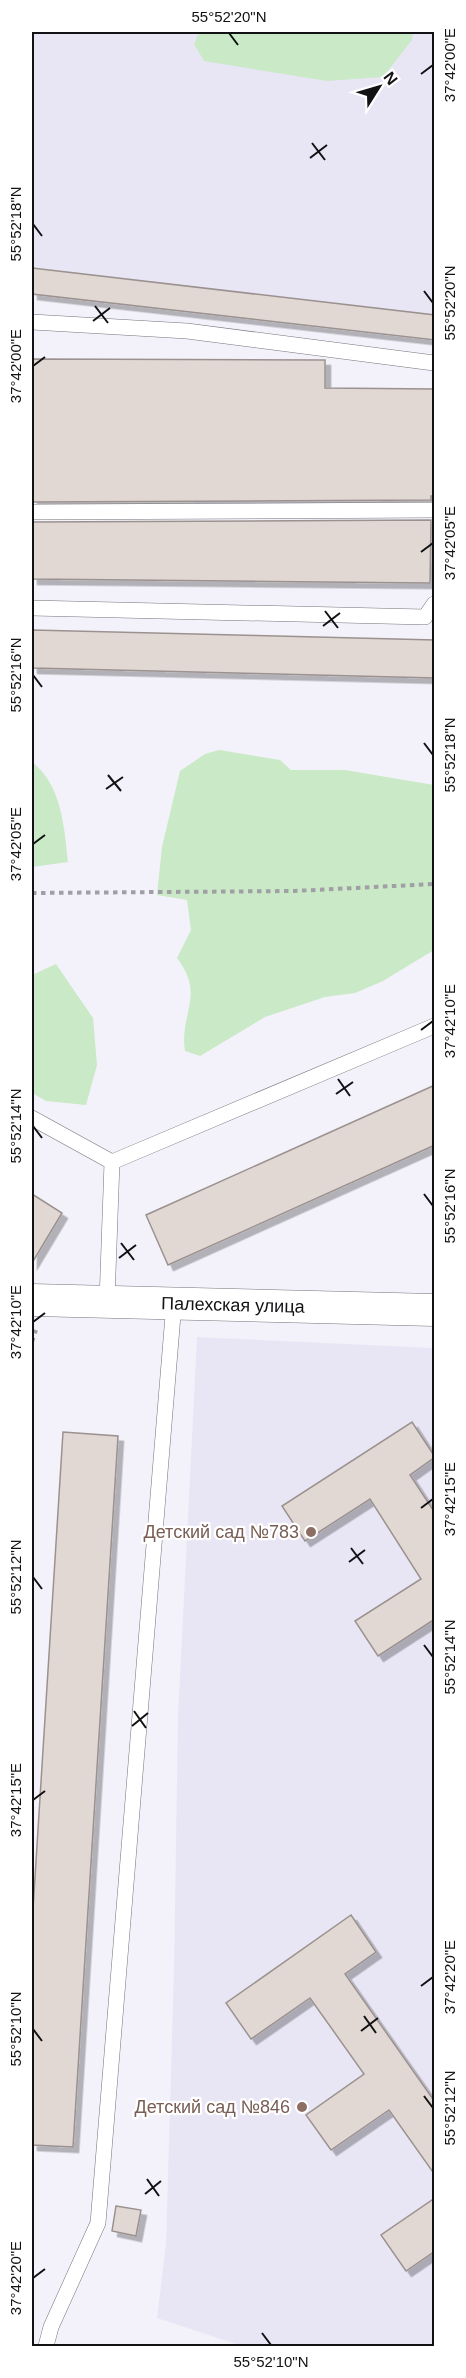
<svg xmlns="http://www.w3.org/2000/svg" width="466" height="2378" font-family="Arial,sans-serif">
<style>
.built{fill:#e8e6f5}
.green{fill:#cae9c6}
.building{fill:#e1d8d4;stroke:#9b928f;stroke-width:1.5;filter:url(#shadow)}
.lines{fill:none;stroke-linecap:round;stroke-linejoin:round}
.service-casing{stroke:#75747b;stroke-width:16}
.minor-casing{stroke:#75747b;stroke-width:33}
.path{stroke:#a09fa5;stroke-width:4;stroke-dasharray:4.5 4.5;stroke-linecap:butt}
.service{stroke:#fff;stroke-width:15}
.minor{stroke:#fff;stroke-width:32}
.ticks{fill:none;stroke:#121114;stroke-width:2}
.education-dot{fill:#8d6e63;stroke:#fff;stroke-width:2}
.labels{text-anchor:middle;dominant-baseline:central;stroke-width:4.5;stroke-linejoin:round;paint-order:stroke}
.street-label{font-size:18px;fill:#121114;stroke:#fff}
.education-label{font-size:18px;fill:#785e54;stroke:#fff;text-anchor:end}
.neatline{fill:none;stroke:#121114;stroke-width:2}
.ticks-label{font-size:15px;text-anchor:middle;fill:#121114}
</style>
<defs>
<filter id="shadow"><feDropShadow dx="5.5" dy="5.5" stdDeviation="0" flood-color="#0004"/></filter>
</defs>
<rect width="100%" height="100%" fill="#f3f2fa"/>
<!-- built -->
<path class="built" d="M 32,32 L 434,32 L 434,315 L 32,268 Z
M 197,1337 L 434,1348 L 434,2346 L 242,2346 L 157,2318 L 166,2244 L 174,1970 L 178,1716 Z"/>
<!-- green -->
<path class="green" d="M 199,32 L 413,32 L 412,40 L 383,77 L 327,81 L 204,61 L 194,44 Z
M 219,750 L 280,760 L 291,770 L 345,770 L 434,785 L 434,950 L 383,981 L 355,993 L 325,997 L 265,1017 L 200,1056 L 185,1051 C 179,1013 206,996 177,958 L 191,930 L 187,900 L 157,895 L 162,847 L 180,771 L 205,754 Z
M 32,762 C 62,785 64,827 68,862 L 32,867 Z
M 56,964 L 93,1018 L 97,1065 L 86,1105 L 46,1101 L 32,1093 L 32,975 Z"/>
<!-- building -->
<path class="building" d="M 32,268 L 435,315 L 435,340 L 32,294 Z
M 32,359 L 325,360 L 325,388 L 435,389 L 435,496 L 431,496 L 431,500 L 32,502 Z
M 431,520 L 430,583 L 32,579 L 32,522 Z
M 32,630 L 435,640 L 435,678 L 32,668 Z
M 435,1085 L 435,1145 L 168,1265 L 146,1215 Z
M 32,1194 L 62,1213 L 32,1263 Z
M 412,1422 L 435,1457 L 410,1475 L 435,1513 L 435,1619 L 378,1656 L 355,1621 L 421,1579 L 370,1499 L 305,1541 L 282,1506 Z
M 63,1432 L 118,1436 L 73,2147 L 32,2145 L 32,1925 Z
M 351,1915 L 376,1952 L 345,1974 L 435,2102 L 435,2175 L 389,2110 L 331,2150 L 306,2115 L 364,2074 L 310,1998 L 251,2039 L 226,2003 Z
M 435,2198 L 435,2251 L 406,2271 L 381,2235 Z
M 116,2206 L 141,2210 L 136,2236 L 112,2231 Z"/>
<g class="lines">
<defs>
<path id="service" d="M 32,322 L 187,331 L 434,363
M 32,512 L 434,510
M 32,608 L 425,617 L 434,604
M 32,1118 L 112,1162 L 107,1301
M 112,1162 L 434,1026
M 46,2346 L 51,2327 L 98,2223 L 174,1303"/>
<g id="minor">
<path id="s1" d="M 32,1300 L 434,1310"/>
</g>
</defs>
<!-- service casing -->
<use href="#service" class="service-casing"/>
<!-- minor casing -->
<use href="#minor" class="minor-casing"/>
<!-- path -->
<path class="path" d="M 32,893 L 294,891 L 434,884
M 32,1342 L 36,1330"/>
<!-- service -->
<use href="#service" class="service"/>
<!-- minor -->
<use href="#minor" class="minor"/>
</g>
<!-- ticks -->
<path class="ticks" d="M 229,33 L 238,45M 421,74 L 433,65M 312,143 L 325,160M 310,158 L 327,145M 33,224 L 42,236M 424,291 L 433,303M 95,306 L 108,323M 93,321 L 110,308M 33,366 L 45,357M 421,552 L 433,543M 325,611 L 338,628M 323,626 L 340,613M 33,675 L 42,687M 424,743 L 433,755M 108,775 L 121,791M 106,789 L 123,777M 33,844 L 45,835M 421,1030 L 433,1021M 338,1079 L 350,1096M 336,1094 L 353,1082M 33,1126 L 42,1138M 424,1194 L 433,1206M 121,1243 L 134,1260M 119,1258 L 136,1245M 33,1322 L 45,1313M 421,1508 L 433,1499M 351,1548 L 363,1564M 349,1562 L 365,1550M 33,1577 L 42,1589M 424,1645 L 433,1657M 134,1711 L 146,1728M 132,1726 L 148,1713M 33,1800 L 45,1791M 421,1986 L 433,1977M 364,2016 L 376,2033M 33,2029 L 42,2041M 361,2031 L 378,2018M 424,2096 L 433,2108M 147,2179 L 159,2196M 145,2194 L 161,2181M 33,2278 L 45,2269M 262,2333 L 271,2345"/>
<!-- markers -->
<g class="education-dot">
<circle cx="311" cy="1532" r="6"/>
<circle cx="302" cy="2107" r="6"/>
</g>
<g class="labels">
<!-- street labels -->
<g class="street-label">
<text stroke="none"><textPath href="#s1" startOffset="201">Палехская улица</textPath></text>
</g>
<!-- education labels -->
<g class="education-label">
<text x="299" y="1532">Детский сад №783</text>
<text x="290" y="2107">Детский сад №846</text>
</g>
</g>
<!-- border -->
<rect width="466" height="2378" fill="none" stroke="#ffffff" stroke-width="66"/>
<!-- north arrow -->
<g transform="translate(379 87) rotate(53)" stroke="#ffffff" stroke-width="4.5" paint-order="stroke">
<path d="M0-4.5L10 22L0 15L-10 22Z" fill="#121114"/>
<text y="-9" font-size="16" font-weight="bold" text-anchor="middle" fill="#121114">N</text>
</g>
<rect x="33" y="33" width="400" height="2312" class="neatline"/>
<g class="ticks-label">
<text x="229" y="22">55°52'20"N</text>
<text transform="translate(450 65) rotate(-90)" y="5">37°42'00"E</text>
<text transform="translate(16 224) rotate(-90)" y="5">55°52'18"N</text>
<text transform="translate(450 303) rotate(-90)" y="5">55°52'20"N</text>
<text transform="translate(16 366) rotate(-90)" y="5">37°42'00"E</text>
<text transform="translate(450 543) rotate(-90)" y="5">37°42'05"E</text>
<text transform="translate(16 675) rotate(-90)" y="5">55°52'16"N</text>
<text transform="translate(450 755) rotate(-90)" y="5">55°52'18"N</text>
<text transform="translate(16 844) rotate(-90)" y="5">37°42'05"E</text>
<text transform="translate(450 1021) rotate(-90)" y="5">37°42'10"E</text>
<text transform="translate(16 1126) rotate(-90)" y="5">55°52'14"N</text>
<text transform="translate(450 1206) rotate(-90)" y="5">55°52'16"N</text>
<text transform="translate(16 1322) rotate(-90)" y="5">37°42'10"E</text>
<text transform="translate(450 1499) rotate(-90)" y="5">37°42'15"E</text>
<text transform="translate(16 1577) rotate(-90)" y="5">55°52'12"N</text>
<text transform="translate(450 1657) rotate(-90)" y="5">55°52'14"N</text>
<text transform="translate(16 1800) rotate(-90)" y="5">37°42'15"E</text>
<text transform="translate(450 1977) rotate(-90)" y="5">37°42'20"E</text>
<text transform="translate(16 2029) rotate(-90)" y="5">55°52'10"N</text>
<text transform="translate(450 2108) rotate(-90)" y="5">55°52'12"N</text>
<text transform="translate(16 2278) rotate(-90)" y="5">37°42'20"E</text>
<text x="271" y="2367">55°52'10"N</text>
</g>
</svg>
